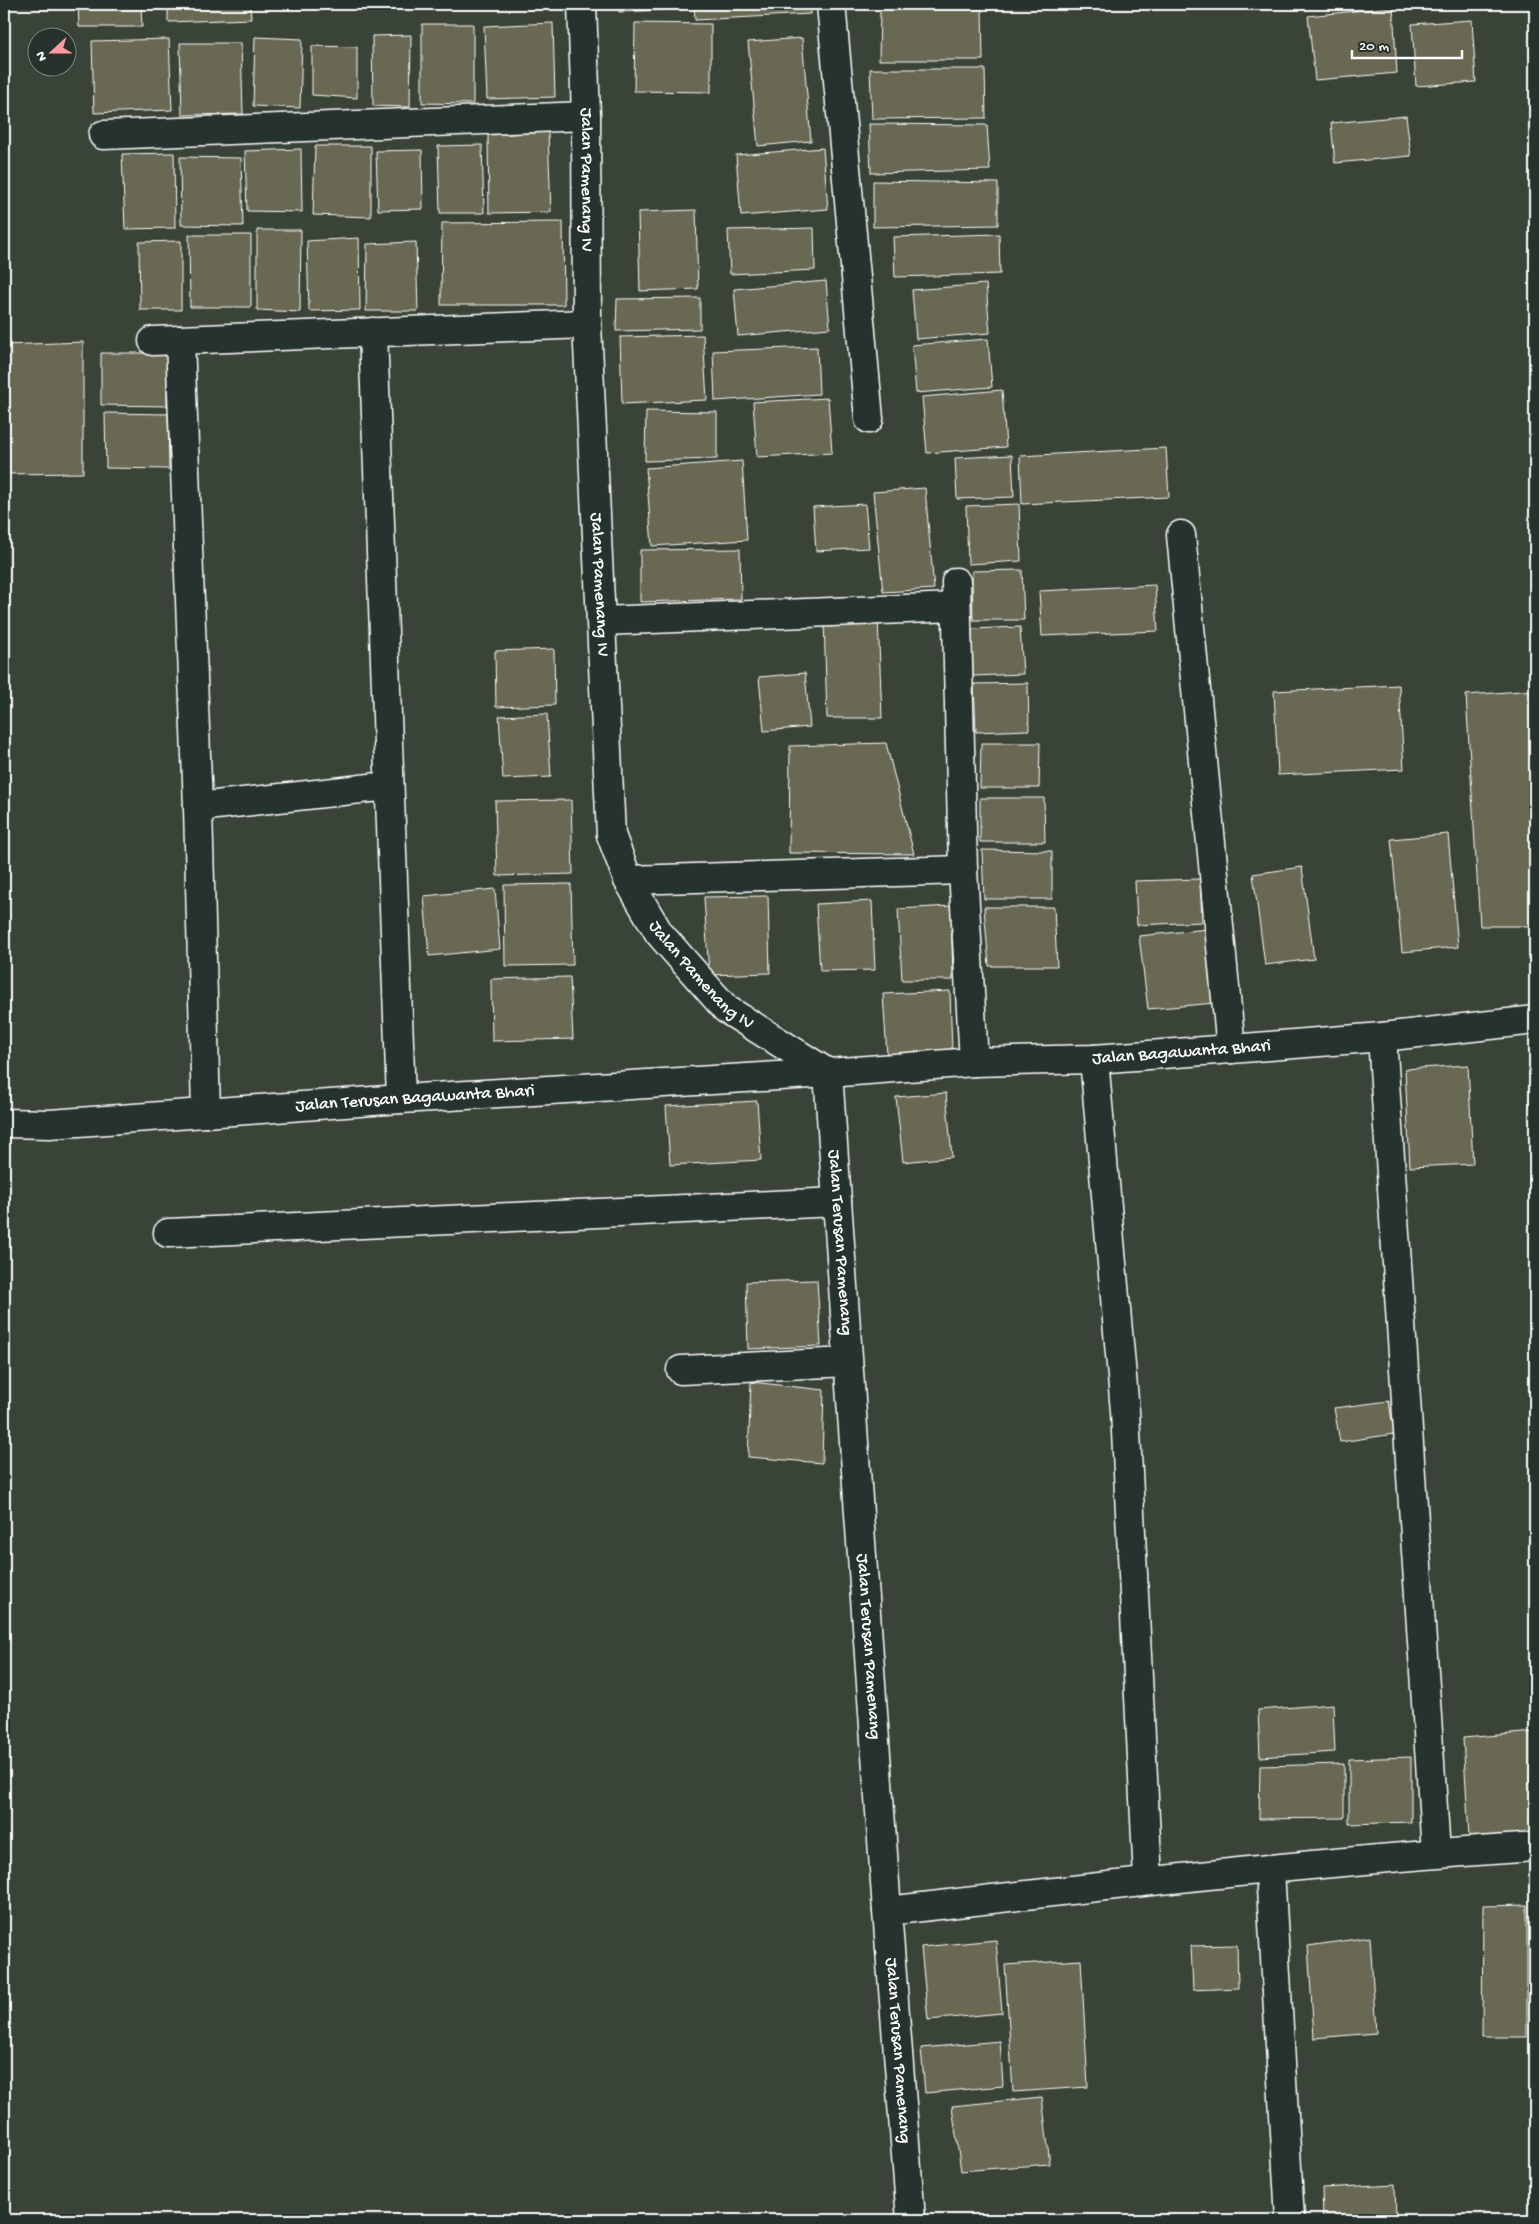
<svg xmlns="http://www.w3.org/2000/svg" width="1539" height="2224" font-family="'Gochi Hand',sans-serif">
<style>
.building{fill:#686853;stroke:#fff}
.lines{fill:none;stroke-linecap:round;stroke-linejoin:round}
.minor-casing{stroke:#fff;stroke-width:31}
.minor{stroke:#26332d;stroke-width:28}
.labels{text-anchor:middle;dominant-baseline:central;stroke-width:4;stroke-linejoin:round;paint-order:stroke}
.street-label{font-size:18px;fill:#fff;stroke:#26332d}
</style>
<rect width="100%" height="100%" fill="#3a4338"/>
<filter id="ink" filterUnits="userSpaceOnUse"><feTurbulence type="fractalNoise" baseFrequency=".02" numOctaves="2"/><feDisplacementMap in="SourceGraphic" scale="10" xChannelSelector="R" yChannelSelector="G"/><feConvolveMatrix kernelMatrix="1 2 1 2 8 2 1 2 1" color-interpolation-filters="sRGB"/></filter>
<g filter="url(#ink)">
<!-- building -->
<path class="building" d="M 78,4 L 141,4 L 142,27 L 79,27 Z
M 168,4 L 250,4 L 251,19 L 168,22 Z
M 261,4 L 297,4 L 261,7 Z
M 337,4 L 378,4 L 337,7 Z
M 618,4 L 683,4 L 683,9 L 619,12 Z
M 694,4 L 810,4 L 810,14 L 695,20 Z
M 868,4 L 925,4 L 869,7 Z
M 1393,7 L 1397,73 L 1315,80 L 1308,16 Z
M 880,9 L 982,9 L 983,60 L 879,60 Z
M 1472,20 L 1476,82 L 1416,86 L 1412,24 Z
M 553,23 L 555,97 L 487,99 L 484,26 Z
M 635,23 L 711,24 L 711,92 L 634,91 Z
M 422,24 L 473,24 L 473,104 L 422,103 Z
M 411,35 L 410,107 L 373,106 L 372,36 Z
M 255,37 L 302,39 L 300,108 L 253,106 Z
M 802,38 L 811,141 L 758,146 L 748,42 Z
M 169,39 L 172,110 L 94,113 L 92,41 Z
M 180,43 L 241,43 L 243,114 L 182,115 Z
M 312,46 L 357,47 L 357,98 L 312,95 Z
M 870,69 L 985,69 L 986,118 L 872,119 Z
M 1406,116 L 1411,156 L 1335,163 L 1331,123 Z
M 869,124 L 987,125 L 990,170 L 871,173 Z
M 548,132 L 551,212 L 489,213 L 488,135 Z
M 482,145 L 484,213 L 440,213 L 438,146 Z
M 315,146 L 371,146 L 371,217 L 313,215 Z
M 823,148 L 828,209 L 741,216 L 736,155 Z
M 301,149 L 302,212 L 247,211 L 245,151 Z
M 422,150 L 423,209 L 378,210 L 376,151 Z
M 174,153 L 175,228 L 125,229 L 122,154 Z
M 180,157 L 241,158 L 243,226 L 181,225 Z
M 873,181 L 998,183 L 998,225 L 873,227 Z
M 696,210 L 698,289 L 640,291 L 638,212 Z
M 563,222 L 564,305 L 441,305 L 442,223 Z
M 814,228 L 815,270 L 730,274 L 728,230 Z
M 257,230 L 301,230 L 300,312 L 257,310 Z
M 999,234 L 1000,274 L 895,277 L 893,237 Z
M 189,235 L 251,235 L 251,307 L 190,307 Z
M 359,238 L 360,310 L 309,311 L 307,241 Z
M 181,241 L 181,310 L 140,310 L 139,242 Z
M 416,242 L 418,311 L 366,311 L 367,244 Z
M 826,281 L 830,328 L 738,336 L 734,289 Z
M 986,284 L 990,333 L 916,339 L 912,290 Z
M 700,298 L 700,329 L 616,331 L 617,299 Z
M 703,335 L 707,400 L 622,404 L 620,337 Z
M 988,339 L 992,387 L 916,393 L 912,345 Z
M 83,342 L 83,473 L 5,474 L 4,345 Z
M 817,347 L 819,394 L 715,401 L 713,351 Z
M 101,353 L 167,353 L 167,406 L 101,405 Z
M 1002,390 L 1006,447 L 927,453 L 922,397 Z
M 828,398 L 832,453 L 757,457 L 753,402 Z
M 646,411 L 717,412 L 717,459 L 645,461 Z
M 105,413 L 168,414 L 169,469 L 106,468 Z
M 1530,439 L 1535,439 L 1535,499 Z
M 1166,448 L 1169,497 L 1022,504 L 1020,456 Z
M 1012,455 L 1014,497 L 957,499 L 955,458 Z
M 742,461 L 747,540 L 652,546 L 646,468 Z
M 925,488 L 934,589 L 883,592 L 873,492 Z
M 865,504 L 869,548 L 816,551 L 813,507 Z
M 1019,504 L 1021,561 L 968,564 L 966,506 Z
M 740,549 L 741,599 L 640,602 L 640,550 Z
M 1022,570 L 1024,620 L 973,620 L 972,571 Z
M 1155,585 L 1158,631 L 1042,636 L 1039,591 Z
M 878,618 L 882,718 L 827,718 L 824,620 Z
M 1020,627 L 1023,674 L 973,676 L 972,629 Z
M 554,649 L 555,705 L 496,707 L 495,651 Z
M 805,673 L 810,727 L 764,731 L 759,677 Z
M 1028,683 L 1029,730 L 976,732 L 974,684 Z
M 1399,685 L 1404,769 L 1278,775 L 1274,691 Z
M 1535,690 L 1535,926 L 1480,926 L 1466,695 Z
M 547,714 L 551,777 L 503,779 L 499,716 Z
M 886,743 L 914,854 L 789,853 L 790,746 Z
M 981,743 L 1040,743 L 1039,788 L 980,788 Z
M 980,798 L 1044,798 L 1045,842 L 980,842 Z
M 571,800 L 573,874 L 497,876 L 495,801 Z
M 1448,834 L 1458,947 L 1402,952 L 1391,839 Z
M 982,850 L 1052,851 L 1052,899 L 984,899 Z
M 1302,867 L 1314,959 L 1265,965 L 1253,874 Z
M 1200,879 L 1202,922 L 1137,925 L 1135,881 Z
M 571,884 L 573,965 L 505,966 L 504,885 Z
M 495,889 L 500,949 L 429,956 L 424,896 Z
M 768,896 L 770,973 L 709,975 L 704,897 Z
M 872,901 L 875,970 L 820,971 L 816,904 Z
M 951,906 L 953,980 L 902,980 L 898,909 Z
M 984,907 L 1054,907 L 1057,966 L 989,966 Z
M 1208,929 L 1215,1003 L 1148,1009 L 1139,936 Z
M 570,977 L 573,1039 L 492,1041 L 491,979 Z
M 950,991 L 952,1052 L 887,1055 L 883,994 Z
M 1468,1065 L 1473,1164 L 1410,1167 L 1405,1069 Z
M 946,1093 L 952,1157 L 903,1162 L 896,1097 Z
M 757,1101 L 761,1160 L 670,1165 L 666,1106 Z
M 817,1280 L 821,1346 L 748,1349 L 746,1282 Z
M 751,1382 L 824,1390 L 822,1463 L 748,1457 Z
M 1389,1401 L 1394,1434 L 1340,1442 L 1334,1408 Z
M 1333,1704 L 1335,1752 L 1260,1757 L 1258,1710 Z
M 1535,1732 L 1535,1833 L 1469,1837 L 1463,1738 Z
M 1411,1757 L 1411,1822 L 1349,1824 L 1349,1759 Z
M 1344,1764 L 1344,1818 L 1259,1819 L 1260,1766 Z
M 1527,1905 L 1527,2037 L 1482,2037 L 1483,1906 Z
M 1370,1937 L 1376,2033 L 1314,2038 L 1308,1946 Z
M 996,1940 L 1002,2013 L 928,2020 L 921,1947 Z
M 1237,1945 L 1238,1988 L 1193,1990 L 1191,1946 Z
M 1081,1960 L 1088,2087 L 1013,2092 L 1005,1965 Z
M 1000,2041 L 1003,2086 L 925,2093 L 921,2048 Z
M 1042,2097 L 1050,2164 L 961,2171 L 952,2106 Z
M 1395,2184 L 1396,2220 L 1323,2220 L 1322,2188 Z"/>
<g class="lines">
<defs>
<g id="minor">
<path id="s1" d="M 582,4 L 586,116 L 587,324 L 611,835 L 628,880 L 659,933 L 726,1009 L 828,1073"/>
<path d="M 831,4 L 869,419"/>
<path d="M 103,135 L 586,116"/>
<path d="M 373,332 L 401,1099"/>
<path d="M 180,340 L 198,807 L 206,1113"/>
<path d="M 153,341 L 587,324"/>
<path d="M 1181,535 L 1231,1049"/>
<path d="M 956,582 L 963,870 L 974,1062"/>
<path d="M 602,621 L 956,607"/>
<path d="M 198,807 L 388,786"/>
<path d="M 628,880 L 963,870"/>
<path d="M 1382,1037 L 1436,1853"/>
<path d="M 1094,1059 L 1125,1411 L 1148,1880"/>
<path id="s2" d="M 828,1073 L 887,1911 L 911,2220"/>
<path id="s3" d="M 4,1123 L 50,1124 L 401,1099 L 828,1073 L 974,1062 L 1094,1059 L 1231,1049 L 1382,1037 L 1535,1020"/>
<path d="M 168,1233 L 837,1202"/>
<path d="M 681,1370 L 848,1362"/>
<path d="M 1270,1870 L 1290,2220"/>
<path d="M 887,1911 C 1103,1886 1319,1861 1535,1847"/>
</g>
</defs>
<!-- minor casing -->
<use href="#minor" class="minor-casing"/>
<!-- minor -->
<use href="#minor" class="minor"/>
</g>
</g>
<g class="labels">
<!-- street labels -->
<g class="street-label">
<text stroke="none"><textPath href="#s1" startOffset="176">Jalan Pamenang IV</textPath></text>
<text stroke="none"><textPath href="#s1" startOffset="581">Jalan Pamenang IV</textPath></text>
<text stroke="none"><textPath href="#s1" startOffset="1001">Jalan Pamenang IV</textPath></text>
<text stroke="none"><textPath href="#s3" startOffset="1180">Jalan Bagawanta Bhari</textPath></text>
<text stroke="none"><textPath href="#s3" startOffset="412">Jalan Terusan Bagawanta Bhari</textPath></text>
<text stroke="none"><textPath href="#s2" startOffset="170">Jalan Terusan Pamenang</textPath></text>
<text stroke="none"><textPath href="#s2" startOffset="575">Jalan Terusan Pamenang</textPath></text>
<text stroke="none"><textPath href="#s2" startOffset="980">Jalan Terusan Pamenang</textPath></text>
</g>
</g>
<!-- margin -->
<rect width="1539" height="2224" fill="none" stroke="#26332d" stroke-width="20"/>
<rect x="10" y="10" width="1519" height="2204" fill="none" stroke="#fff" stroke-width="2" filter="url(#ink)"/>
<!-- north arrow -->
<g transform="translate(52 52) rotate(249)"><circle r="24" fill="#26332d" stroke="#7d8581"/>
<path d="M0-4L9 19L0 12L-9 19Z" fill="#ff9aa2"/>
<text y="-8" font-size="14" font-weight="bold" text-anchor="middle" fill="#ffffff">N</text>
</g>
<!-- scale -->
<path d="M1352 50v8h110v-8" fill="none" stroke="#ffffff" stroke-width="2.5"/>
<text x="1359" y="50" font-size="15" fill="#ffffff" stroke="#26332d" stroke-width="4" paint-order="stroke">20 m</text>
</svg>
